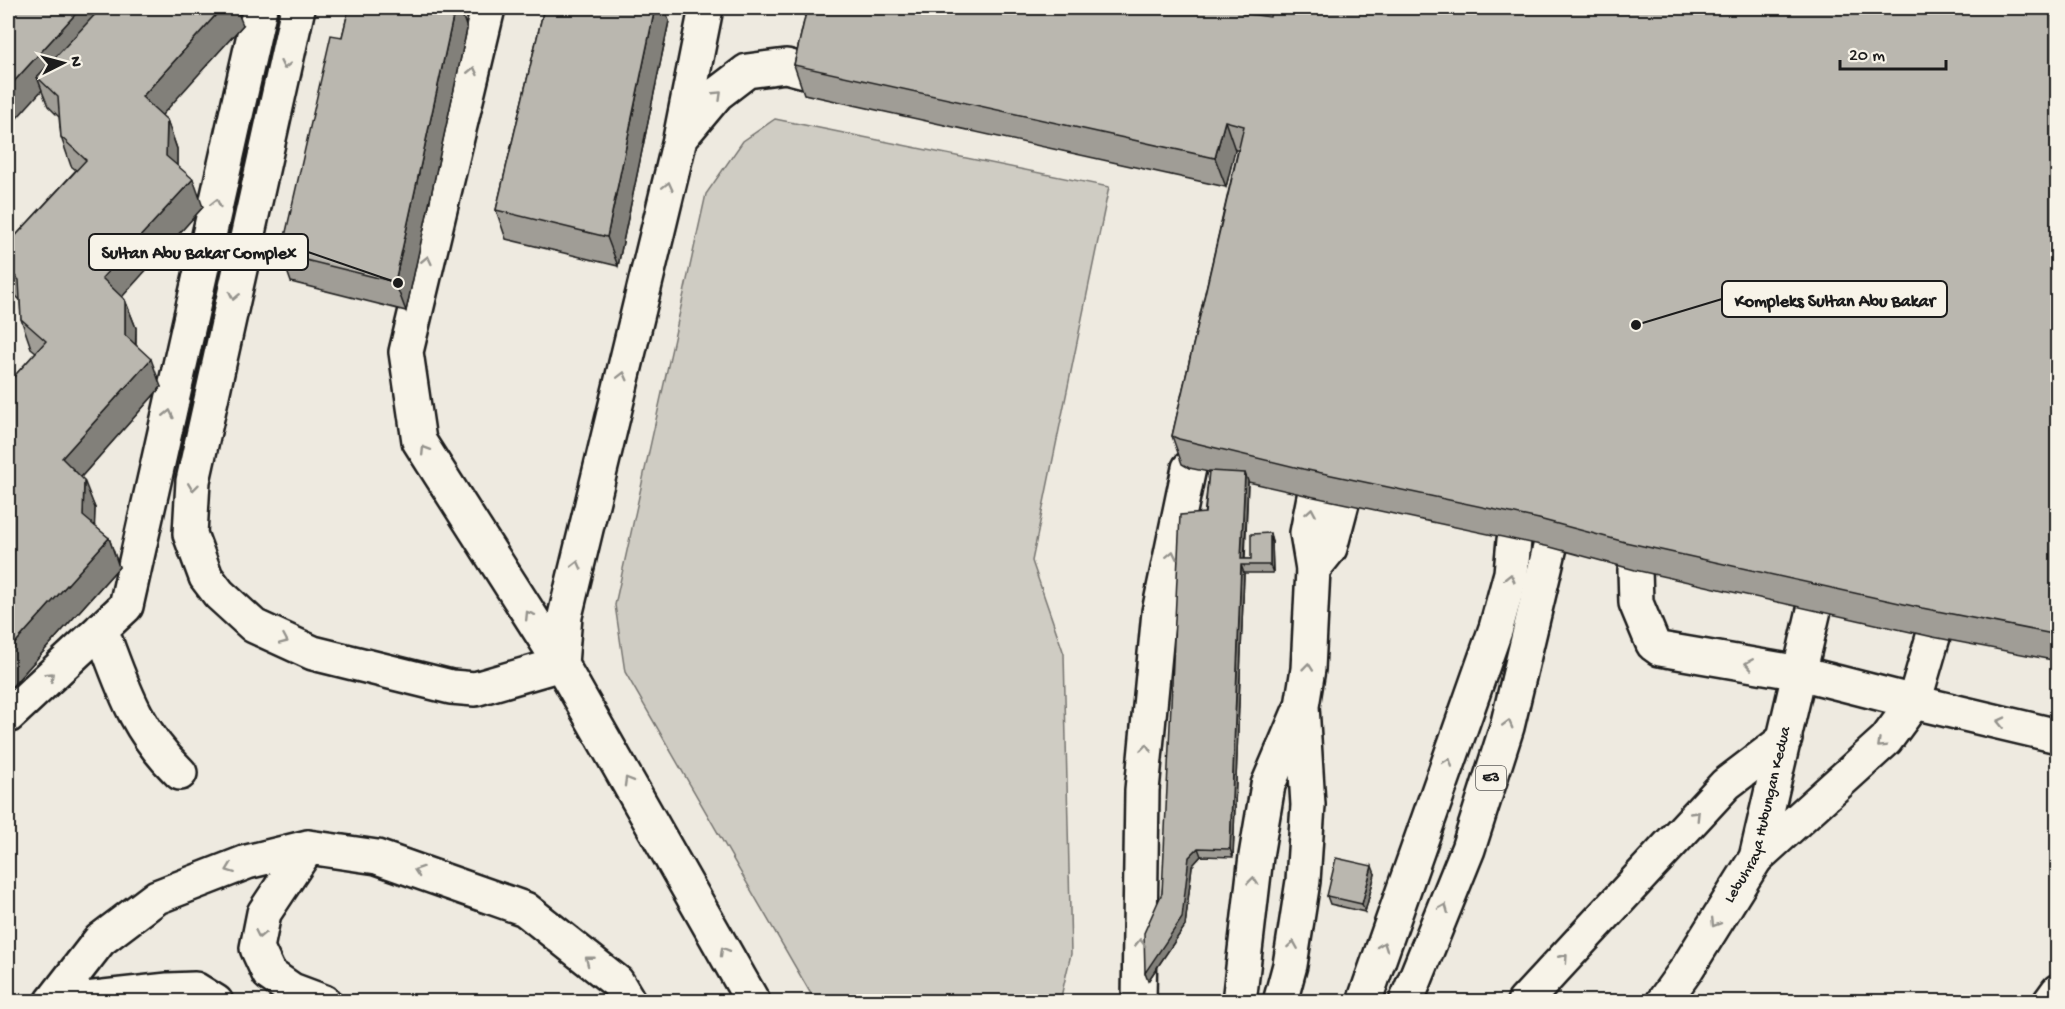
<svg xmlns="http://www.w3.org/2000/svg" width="2065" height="1009" font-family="'Gochi Hand',sans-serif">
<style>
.green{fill:#cfccc3;stroke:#767470;stroke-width:1.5}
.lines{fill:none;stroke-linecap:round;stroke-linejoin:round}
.minor-casing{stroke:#1c1c1c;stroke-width:38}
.highway-casing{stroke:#1c1c1c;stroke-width:38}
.minor{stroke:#f7f3e8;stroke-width:33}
.highway{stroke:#f7f3e8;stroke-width:33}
.wall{fill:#a09d96;stroke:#1c1c1c;stroke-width:1.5}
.shaded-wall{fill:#82807a;stroke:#1c1c1c;stroke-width:1.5}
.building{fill:#bab7af;stroke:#1c1c1c;stroke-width:1.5}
.oneway{stroke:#94928c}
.labels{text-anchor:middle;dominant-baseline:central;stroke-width:4.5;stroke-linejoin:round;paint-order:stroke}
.shield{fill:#f7f3e8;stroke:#5e5c59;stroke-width:1.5}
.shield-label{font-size:15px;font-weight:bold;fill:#1c1c1c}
.street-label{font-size:16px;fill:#1c1c1c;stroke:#f7f3e8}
.leader{fill:none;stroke:#1c1c1c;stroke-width:2}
.callout-dot{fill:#1c1c1c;stroke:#f7f3e8;stroke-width:2}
.callout{fill:#f7f3e8;stroke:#1c1c1c;stroke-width:2}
.callout-label{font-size:18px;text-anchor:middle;font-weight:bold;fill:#1c1c1c}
</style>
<rect width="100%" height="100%" fill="#eeeae0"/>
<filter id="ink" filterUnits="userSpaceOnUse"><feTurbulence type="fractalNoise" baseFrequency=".0167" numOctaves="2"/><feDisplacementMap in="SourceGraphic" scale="12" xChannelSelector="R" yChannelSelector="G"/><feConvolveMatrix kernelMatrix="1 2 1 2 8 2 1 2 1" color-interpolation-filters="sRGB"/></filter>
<g filter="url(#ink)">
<!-- green -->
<path class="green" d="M 775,119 L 1109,187 L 1032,561 L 1064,654 L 1071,954 L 1060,1001 L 815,1001 L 625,672 L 615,605 L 706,194 L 743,141 Z"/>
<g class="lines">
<defs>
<path id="minor" d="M 298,8 L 193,481 L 190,534 L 206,577 L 219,594 L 254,626 L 313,653 L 451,687 L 475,689 L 561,664
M 488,8 L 406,352 L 419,441 L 561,664 L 753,1002
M 681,137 L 717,94 L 747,71 L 786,66 L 809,72
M 1648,526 L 1635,570 L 1636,603 L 1653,644 L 1660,649 L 1800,673 L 1914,702 L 2058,736
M 101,629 C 123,687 134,728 180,773
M 561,664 L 565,616 L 680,139 L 706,8
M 8,716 L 126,606 L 260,8
M 308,847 L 264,913 L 257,948 L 269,974 L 292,990 L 324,1002
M 52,1002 L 100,940 L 157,897 L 247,862 L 308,847 L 377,857 L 525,909 L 617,982 L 629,1002
M 58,1002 L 168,990 L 195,989 L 216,1002
M 1524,1002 L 1726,784 L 1785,739"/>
<g id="highway">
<path d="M 1313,569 L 1307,533 L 1314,497"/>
<path d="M 1756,858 L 1886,740 L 1914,702 L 1933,637"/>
<path d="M 1139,1002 L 1142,790 L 1159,612 L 1189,468"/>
<path d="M 1239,1002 L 1256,856 L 1268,785 L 1299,712"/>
<path d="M 1280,1002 L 1290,965 L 1303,881 L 1308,805 L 1302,706 L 1308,669 L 1313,569 L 1330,548 L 1342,503"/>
<path d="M 1364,1002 L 1496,628 L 1511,573 L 1514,540"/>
<path d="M 1406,1002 L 1468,849 L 1507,727 L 1550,547"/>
<path id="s1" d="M 1663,1002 L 1686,970 L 1756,858 L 1814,610"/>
<path d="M 2050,1002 L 2058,991"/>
</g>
</defs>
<!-- minor casing -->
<use href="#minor" class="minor-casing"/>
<!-- highway casing -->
<use href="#highway" class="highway-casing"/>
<!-- minor -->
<use href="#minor" class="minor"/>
<!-- highway -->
<use href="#highway" class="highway"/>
</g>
<!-- wall -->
<path class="wall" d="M 8,8 L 243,25 L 161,115 L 167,120 L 177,149 L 177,165 L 203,207 L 122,296 L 125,300 L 136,328 L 136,345 L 161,387 L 81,477 L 95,508 L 94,526 L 109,538 L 119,567 L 8,691 L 8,383 L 36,352 L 31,348 L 21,319 L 20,300 L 8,288 L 8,244 L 76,170 L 71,166 L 61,137 L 59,117 L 48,106 Z
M 349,8 L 460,8 L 467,29 L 406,311 L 291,282 L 281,254 L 342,37 Z
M 544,8 L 664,8 L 669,21 L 618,266 L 506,239 L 496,210 Z
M 807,8 L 1259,8 L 1257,15 L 1270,17 L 2058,8 L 2058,661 L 1933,637 L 1635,570 L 1550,547 L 1314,497 L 1248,482 L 1245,559 L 1251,559 L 1272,542 L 1273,573 L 1244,573 L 1233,857 L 1201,856 L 1192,866 L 1185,926 L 1148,981 L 1162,893 L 1209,472 L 1189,468 L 1182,464 L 1172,436 L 1238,150 L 1235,150 L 1226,187 L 804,94 L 794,65 Z
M 1375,874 L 1365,912 L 1330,904 L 1327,896 Z"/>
<!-- shaded-wall -->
<path class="shaded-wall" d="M 81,8 L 117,8 L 37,77 L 42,90 L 8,128 L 8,88 Z
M 222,8 L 236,8 L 243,25 L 153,125 L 142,97 Z
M 455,8 L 460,8 L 467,29 L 406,311 L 395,282 Z
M 655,8 L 664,8 L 669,21 L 618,266 L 607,237 Z
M 1243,8 L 1259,8 L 1252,41 L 1242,13 Z
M 167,120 L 177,149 L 177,184 L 166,156 Z
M 1225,121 L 1235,150 L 1226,187 L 1215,158 Z
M 193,179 L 203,207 L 113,307 L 102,278 Z
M 125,300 L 136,328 L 135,364 L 125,335 Z
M 151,359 L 161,387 L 73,486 L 62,458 Z
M 1245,473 L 1248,481 L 1244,565 L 1241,559 Z
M 84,480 L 95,508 L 94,545 L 83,516 Z
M 1270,533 L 1272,542 L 1273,573 L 1270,565 Z
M 109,538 L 119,567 L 8,691 L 8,651 Z
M 1241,565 L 1244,573 L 1233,857 L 1230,849 Z
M 1198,848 L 1201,856 L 1192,866 L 1185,926 L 1148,981 L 1145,973 L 1189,857 Z
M 1372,866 L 1375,874 L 1365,912 L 1362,904 Z"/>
<!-- building -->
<path class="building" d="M 8,8 L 81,8 L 8,88 Z
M 101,8 L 222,8 L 142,97 L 167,120 L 166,156 L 193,179 L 102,278 L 125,300 L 125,335 L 151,359 L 62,458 L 84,480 L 83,516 L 109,538 L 8,651 L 8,383 L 46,341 L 21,319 L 19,280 L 8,269 L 8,244 L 86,160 L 61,137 L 58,97 L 37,77 Z
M 349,8 L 455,8 L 395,282 L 281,254 L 331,35 L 342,37 Z
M 544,8 L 655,8 L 607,237 L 496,210 Z
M 807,8 L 1243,8 L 1242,13 L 1270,17 L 1272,8 L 2058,8 L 2058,635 L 1922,608 L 1625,542 L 1539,519 L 1303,469 L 1179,439 L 1172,436 L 1244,126 L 1225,121 L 1215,158 L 794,65 Z
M 1209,471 L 1245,473 L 1241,559 L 1251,559 L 1251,534 L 1270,533 L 1270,565 L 1241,565 L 1230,849 L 1198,848 L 1189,857 L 1182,918 L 1145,973 L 1144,933 L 1162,893 L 1180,515 L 1205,513 Z
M 1336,858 L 1372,866 L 1362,904 L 1327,896 Z"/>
<!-- one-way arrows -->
<defs><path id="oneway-chevron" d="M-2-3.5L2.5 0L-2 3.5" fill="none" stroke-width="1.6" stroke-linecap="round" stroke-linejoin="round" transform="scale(1.5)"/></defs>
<g class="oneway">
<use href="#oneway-chevron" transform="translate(285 65) rotate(102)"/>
<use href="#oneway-chevron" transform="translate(473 71) rotate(-77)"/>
<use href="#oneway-chevron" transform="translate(718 95) rotate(-44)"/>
<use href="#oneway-chevron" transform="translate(668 186) rotate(-76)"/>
<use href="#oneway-chevron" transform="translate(216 203) rotate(-77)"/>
<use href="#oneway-chevron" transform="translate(427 260) rotate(-77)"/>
<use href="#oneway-chevron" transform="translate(234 296) rotate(102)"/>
<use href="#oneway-chevron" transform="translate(623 376) rotate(-76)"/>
<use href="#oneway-chevron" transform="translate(169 414) rotate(-77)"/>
<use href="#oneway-chevron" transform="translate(425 450) rotate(-122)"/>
<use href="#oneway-chevron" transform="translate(193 487) rotate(97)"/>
<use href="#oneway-chevron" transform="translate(1311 512) rotate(-80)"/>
<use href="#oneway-chevron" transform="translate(1172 555) rotate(-78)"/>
<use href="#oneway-chevron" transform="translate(577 565) rotate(-76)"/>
<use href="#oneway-chevron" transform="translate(1510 578) rotate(-77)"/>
<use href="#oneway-chevron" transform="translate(529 615) rotate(-122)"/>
<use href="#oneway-chevron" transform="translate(284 640) rotate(24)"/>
<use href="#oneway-chevron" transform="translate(1749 664) rotate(-171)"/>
<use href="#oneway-chevron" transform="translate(1308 667) rotate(-84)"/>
<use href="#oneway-chevron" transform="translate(50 676) rotate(-43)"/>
<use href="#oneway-chevron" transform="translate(2001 722) rotate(-167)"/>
<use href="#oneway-chevron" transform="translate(1508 724) rotate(-75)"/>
<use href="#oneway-chevron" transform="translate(1881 744) rotate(136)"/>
<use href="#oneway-chevron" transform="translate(1146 748) rotate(-84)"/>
<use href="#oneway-chevron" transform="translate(1448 762) rotate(-70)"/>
<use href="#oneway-chevron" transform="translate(628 781) rotate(-120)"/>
<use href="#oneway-chevron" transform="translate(1696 815) rotate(-46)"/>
<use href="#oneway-chevron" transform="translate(230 869) rotate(159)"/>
<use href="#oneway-chevron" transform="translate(418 871) rotate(-161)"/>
<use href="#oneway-chevron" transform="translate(1253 881) rotate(-84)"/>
<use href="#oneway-chevron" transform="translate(1444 908) rotate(-68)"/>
<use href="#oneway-chevron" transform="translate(1715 923) rotate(122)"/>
<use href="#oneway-chevron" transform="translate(260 934) rotate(101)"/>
<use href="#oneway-chevron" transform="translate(1140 943) rotate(-89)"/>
<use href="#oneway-chevron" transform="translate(1293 945) rotate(-81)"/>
<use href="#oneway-chevron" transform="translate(1383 946) rotate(-70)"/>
<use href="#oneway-chevron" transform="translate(724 951) rotate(-120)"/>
<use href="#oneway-chevron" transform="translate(1564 958) rotate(-48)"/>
<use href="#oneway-chevron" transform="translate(589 960) rotate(-142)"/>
</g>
</g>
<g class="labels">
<!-- shield labels -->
<rect class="shield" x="1476" y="766" width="30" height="24" rx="4.5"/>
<g class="shield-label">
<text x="1491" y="778">E3</text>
</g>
<!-- street labels -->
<g class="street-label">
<text stroke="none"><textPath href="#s1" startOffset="213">Lebuhraya Hubungan Kedua</textPath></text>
</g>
</g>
<!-- callouts -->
<path class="leader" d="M398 283L308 252M1636 325L1722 299"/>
<g class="callout-dot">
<circle cx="398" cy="283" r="6"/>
<circle cx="1636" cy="325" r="6"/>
</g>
<g class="callout">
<rect x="89" y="234" width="219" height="36" rx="6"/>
<rect x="1722" y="281" width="225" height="36" rx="6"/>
</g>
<g class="callout-label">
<text x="199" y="258">Sultan Abu Bakar Complex</text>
<text x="1835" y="306">Kompleks Sultan Abu Bakar</text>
</g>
<!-- margin -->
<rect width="2065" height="1009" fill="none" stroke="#f7f3e8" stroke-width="30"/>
<rect x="15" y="15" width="2035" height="979" fill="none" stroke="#1c1c1c" stroke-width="2" filter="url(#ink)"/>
<!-- north arrow -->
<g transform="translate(63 63) rotate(84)" stroke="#f7f3e8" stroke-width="4.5" paint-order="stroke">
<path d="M0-4.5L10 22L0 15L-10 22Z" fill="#1c1c1c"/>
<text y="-9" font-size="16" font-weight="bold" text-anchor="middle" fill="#1c1c1c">N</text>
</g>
<!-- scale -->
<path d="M1840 60v9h106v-9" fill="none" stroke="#1c1c1c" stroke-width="3"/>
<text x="1849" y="60" font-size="18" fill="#1c1c1c" stroke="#f7f3e8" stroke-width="4.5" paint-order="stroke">20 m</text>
</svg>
